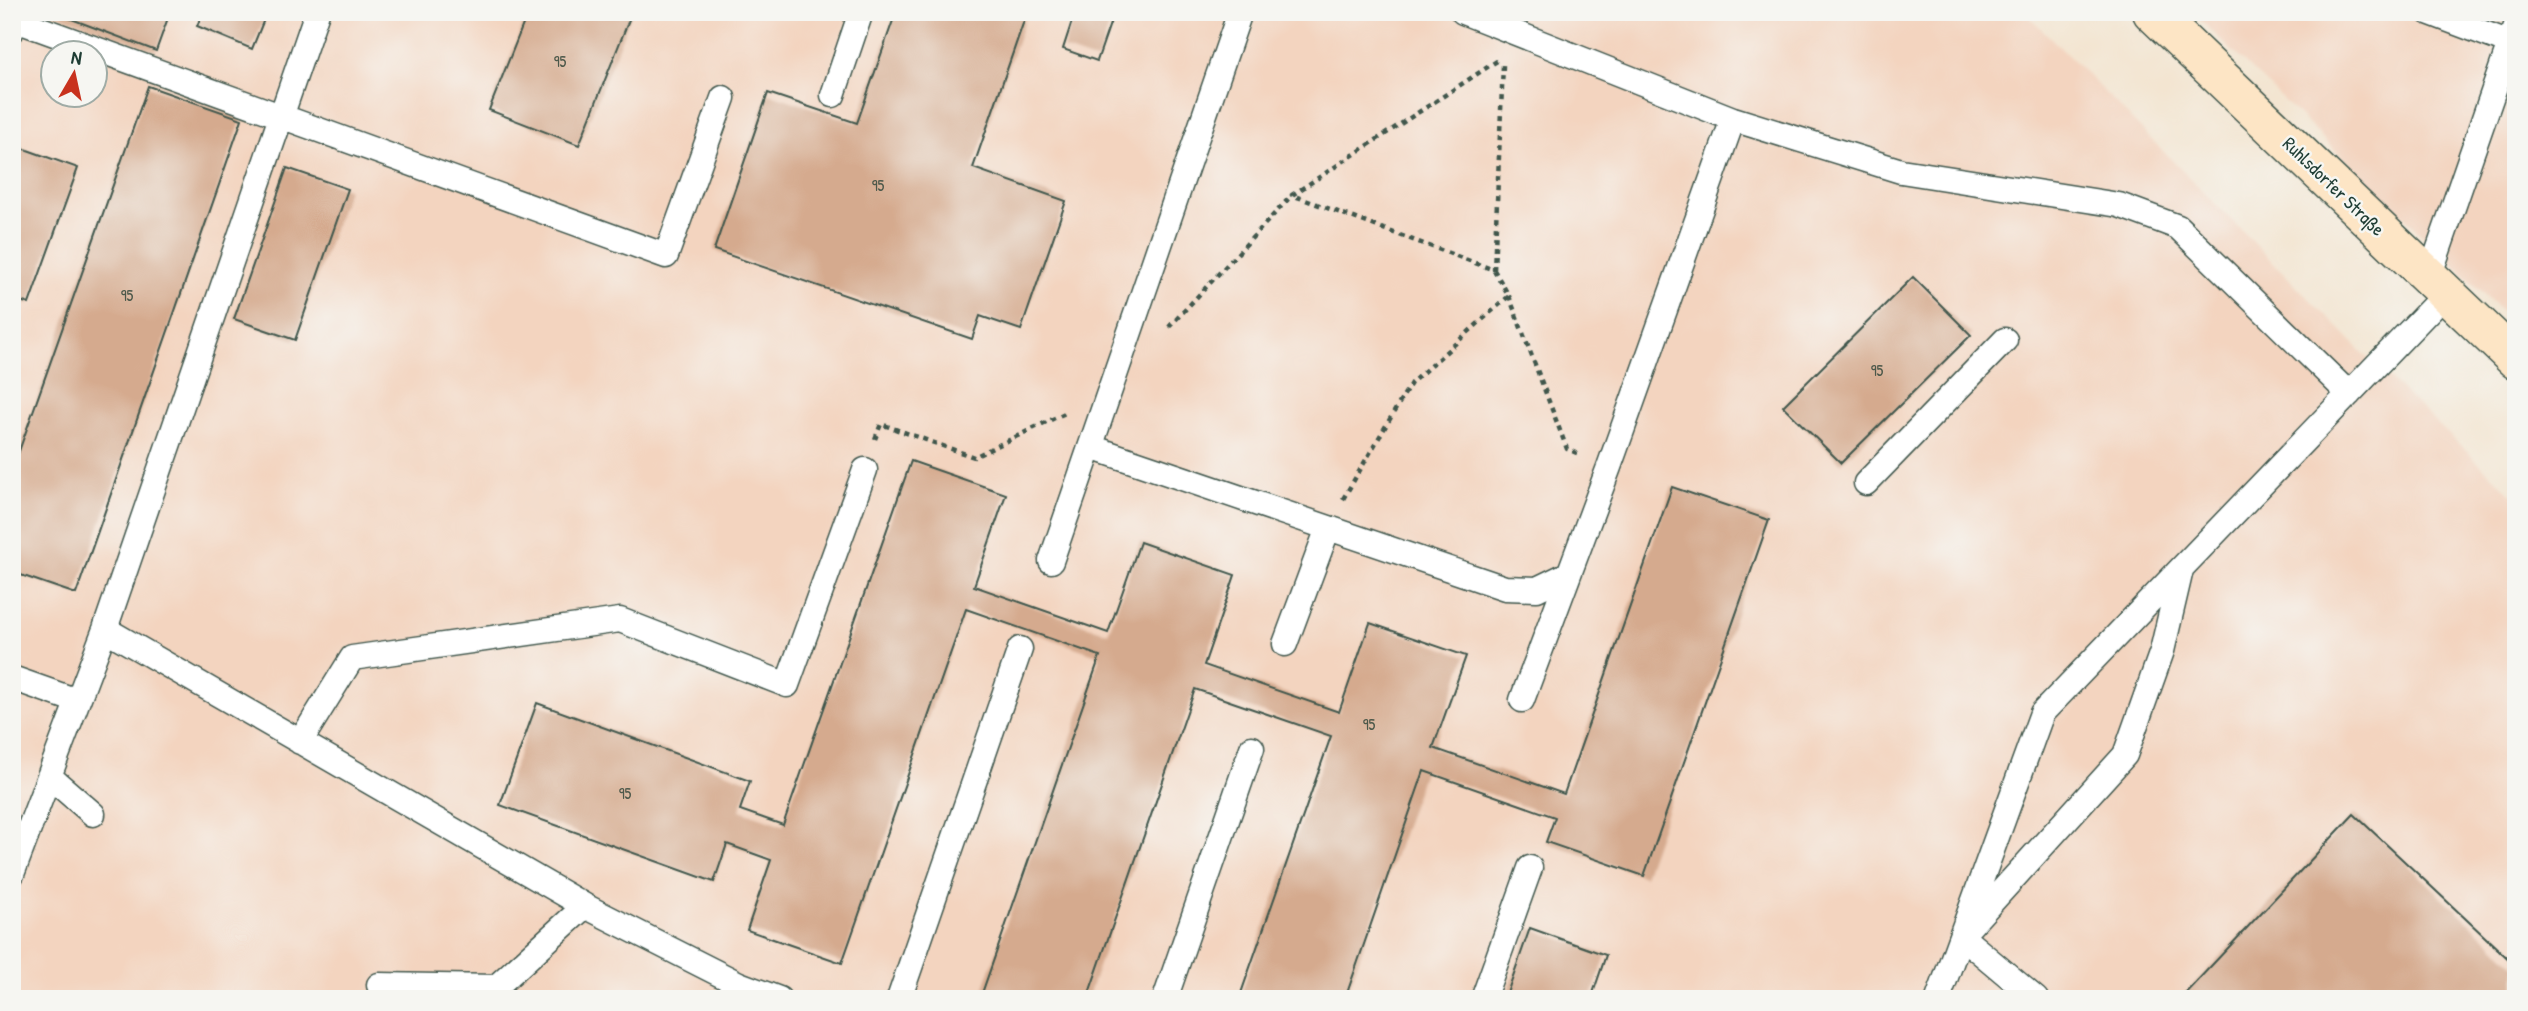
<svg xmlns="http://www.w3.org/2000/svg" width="2528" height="1011" font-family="'Patrick Hand',sans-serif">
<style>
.built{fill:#f3d4bf;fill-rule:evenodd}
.building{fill:#d5aa8e}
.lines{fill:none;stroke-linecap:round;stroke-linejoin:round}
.lane-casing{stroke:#3f564c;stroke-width:27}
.secondary-casing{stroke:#3f564c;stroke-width:41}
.path{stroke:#3f564c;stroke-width:4.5;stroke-dasharray:5 5;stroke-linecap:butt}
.lane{stroke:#fff;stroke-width:24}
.secondary{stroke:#fde5c5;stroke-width:38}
.labels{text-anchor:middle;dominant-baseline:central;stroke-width:5;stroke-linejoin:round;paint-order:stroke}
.number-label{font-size:16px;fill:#4c584a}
.street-label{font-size:19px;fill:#1f3d34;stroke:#f6f6f2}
</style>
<rect width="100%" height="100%" fill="#f6f6f2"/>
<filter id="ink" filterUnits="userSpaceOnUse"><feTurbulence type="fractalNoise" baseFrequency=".0143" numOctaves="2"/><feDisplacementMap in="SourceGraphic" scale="14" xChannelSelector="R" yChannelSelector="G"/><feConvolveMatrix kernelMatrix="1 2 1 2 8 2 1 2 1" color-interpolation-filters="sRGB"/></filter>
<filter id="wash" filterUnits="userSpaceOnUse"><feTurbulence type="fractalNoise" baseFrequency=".00686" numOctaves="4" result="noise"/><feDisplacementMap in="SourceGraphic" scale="28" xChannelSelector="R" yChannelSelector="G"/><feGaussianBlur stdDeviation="1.57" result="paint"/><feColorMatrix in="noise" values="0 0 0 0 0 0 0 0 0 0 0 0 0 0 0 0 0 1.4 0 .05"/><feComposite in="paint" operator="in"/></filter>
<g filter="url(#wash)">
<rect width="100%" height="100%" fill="#f3e5d1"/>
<!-- built -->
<path class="built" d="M 12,12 L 2025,12 L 2376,366 L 2516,498 L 2516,999 L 12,999 ZM 52,52 L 94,52 L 94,94 L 52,94 Z
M 2192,12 L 2516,12 L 2516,325 Z"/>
<g id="blocks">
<!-- building -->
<path class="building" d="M 53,12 L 163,12 L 169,15 L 156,51 Z
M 203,12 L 267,12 L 252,49 L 197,26 Z
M 528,12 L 632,12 L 579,145 L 489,110 Z
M 896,12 L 1027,12 L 973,168 L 1066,201 L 1021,330 L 980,316 L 972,339 L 714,250 L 768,93 L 857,123 Z
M 1075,12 L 1114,12 L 1097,61 L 1063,49 Z
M 148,86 L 242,119 L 76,594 L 12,572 L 12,471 Z
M 19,147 L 78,168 L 29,304 L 12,298 L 12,165 Z
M 287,168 L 348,189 L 295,340 L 234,319 Z
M 1913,277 L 1971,335 L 1841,463 L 1783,406 Z
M 911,461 L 1006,494 L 974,586 L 1108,633 L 1140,542 L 1235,575 L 1204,665 L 1339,712 L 1370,623 L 1466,656 L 1433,748 L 1564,794 L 1672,487 L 1769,520 L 1644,876 L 1546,842 L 1555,817 L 1424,771 L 1345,999 L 1239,999 L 1331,736 L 1195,689 L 1087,999 L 980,999 L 1100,656 L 966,609 L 842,963 L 747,930 L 771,860 L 727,844 L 714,882 L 500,805 L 537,703 L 750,781 L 740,810 L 783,825 Z
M 2354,814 L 2516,966 L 2516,999 L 2180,999 Z
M 1530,928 L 1606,955 L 1591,999 L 1505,999 Z"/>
</g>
</g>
<g filter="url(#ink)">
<use href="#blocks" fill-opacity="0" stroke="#3f564c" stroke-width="2"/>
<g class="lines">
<defs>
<path id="lane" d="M 1463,12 L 1733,119 L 1901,171 L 2119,205 L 2178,227 L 2349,394
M 2428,12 L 2510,43
M 12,30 L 16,20 L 666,256 L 723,98
M 833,95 L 861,12
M 2429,277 L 2516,26
M 1091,447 L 1505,588 L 1537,589 L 1568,574
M 1866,483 L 2005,340
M 1051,561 L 1240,12
M 105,629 L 585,906 L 739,984 L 779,999
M 1285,644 L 1328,528
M 12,678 L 77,701
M 1522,700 L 1609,467 L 1733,119
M 300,742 L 352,658 L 620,620 L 787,685 L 865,470
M 49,776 L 93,814
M 12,874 L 105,629 L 317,12
M 379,985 L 496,987 L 585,906
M 899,999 L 1020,649
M 1165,999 L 1252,748
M 1483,999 L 1530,868
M 1938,999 L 2042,713 L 2446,293
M 2036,999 L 1961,936 L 2125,755 L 2162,651 L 2181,570"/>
<path id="secondary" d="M 2152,12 L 2516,360"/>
</defs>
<!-- lane casing -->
<use href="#lane" class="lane-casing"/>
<!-- secondary casing -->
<use href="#secondary" class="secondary-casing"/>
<!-- path -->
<path class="path" d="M 1497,61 L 1292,195 L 1494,270 L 1509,296 L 1567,449 L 1579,454
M 1494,270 L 1503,65
M 1169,327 L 1292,195
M 875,439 L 881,424 L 974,457 L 1067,412
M 1343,499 L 1411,383 L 1509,296"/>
<!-- lane -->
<use href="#lane" class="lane"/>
<!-- secondary -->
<use href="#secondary" class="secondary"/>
</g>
</g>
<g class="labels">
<!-- number labels -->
<g class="number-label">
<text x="560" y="61">95</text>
<text x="878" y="185">95</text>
<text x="127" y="295">95</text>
<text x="1877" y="370">95</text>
<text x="1369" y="724">95</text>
<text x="625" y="793">95</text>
</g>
<!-- street labels -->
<g class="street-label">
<text transform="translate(2334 186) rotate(44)">Ruhlsdorfer Straße</text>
</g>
</g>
<!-- margin -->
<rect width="2528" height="1011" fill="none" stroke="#f6f6f2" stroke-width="42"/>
<!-- north arrow -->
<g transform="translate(74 74) rotate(9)"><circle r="33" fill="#f6f6f2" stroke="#a0aca6" stroke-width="2"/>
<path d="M0-5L12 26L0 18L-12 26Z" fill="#c8321e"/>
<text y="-10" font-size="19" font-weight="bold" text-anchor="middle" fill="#1f3d34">N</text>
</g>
</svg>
